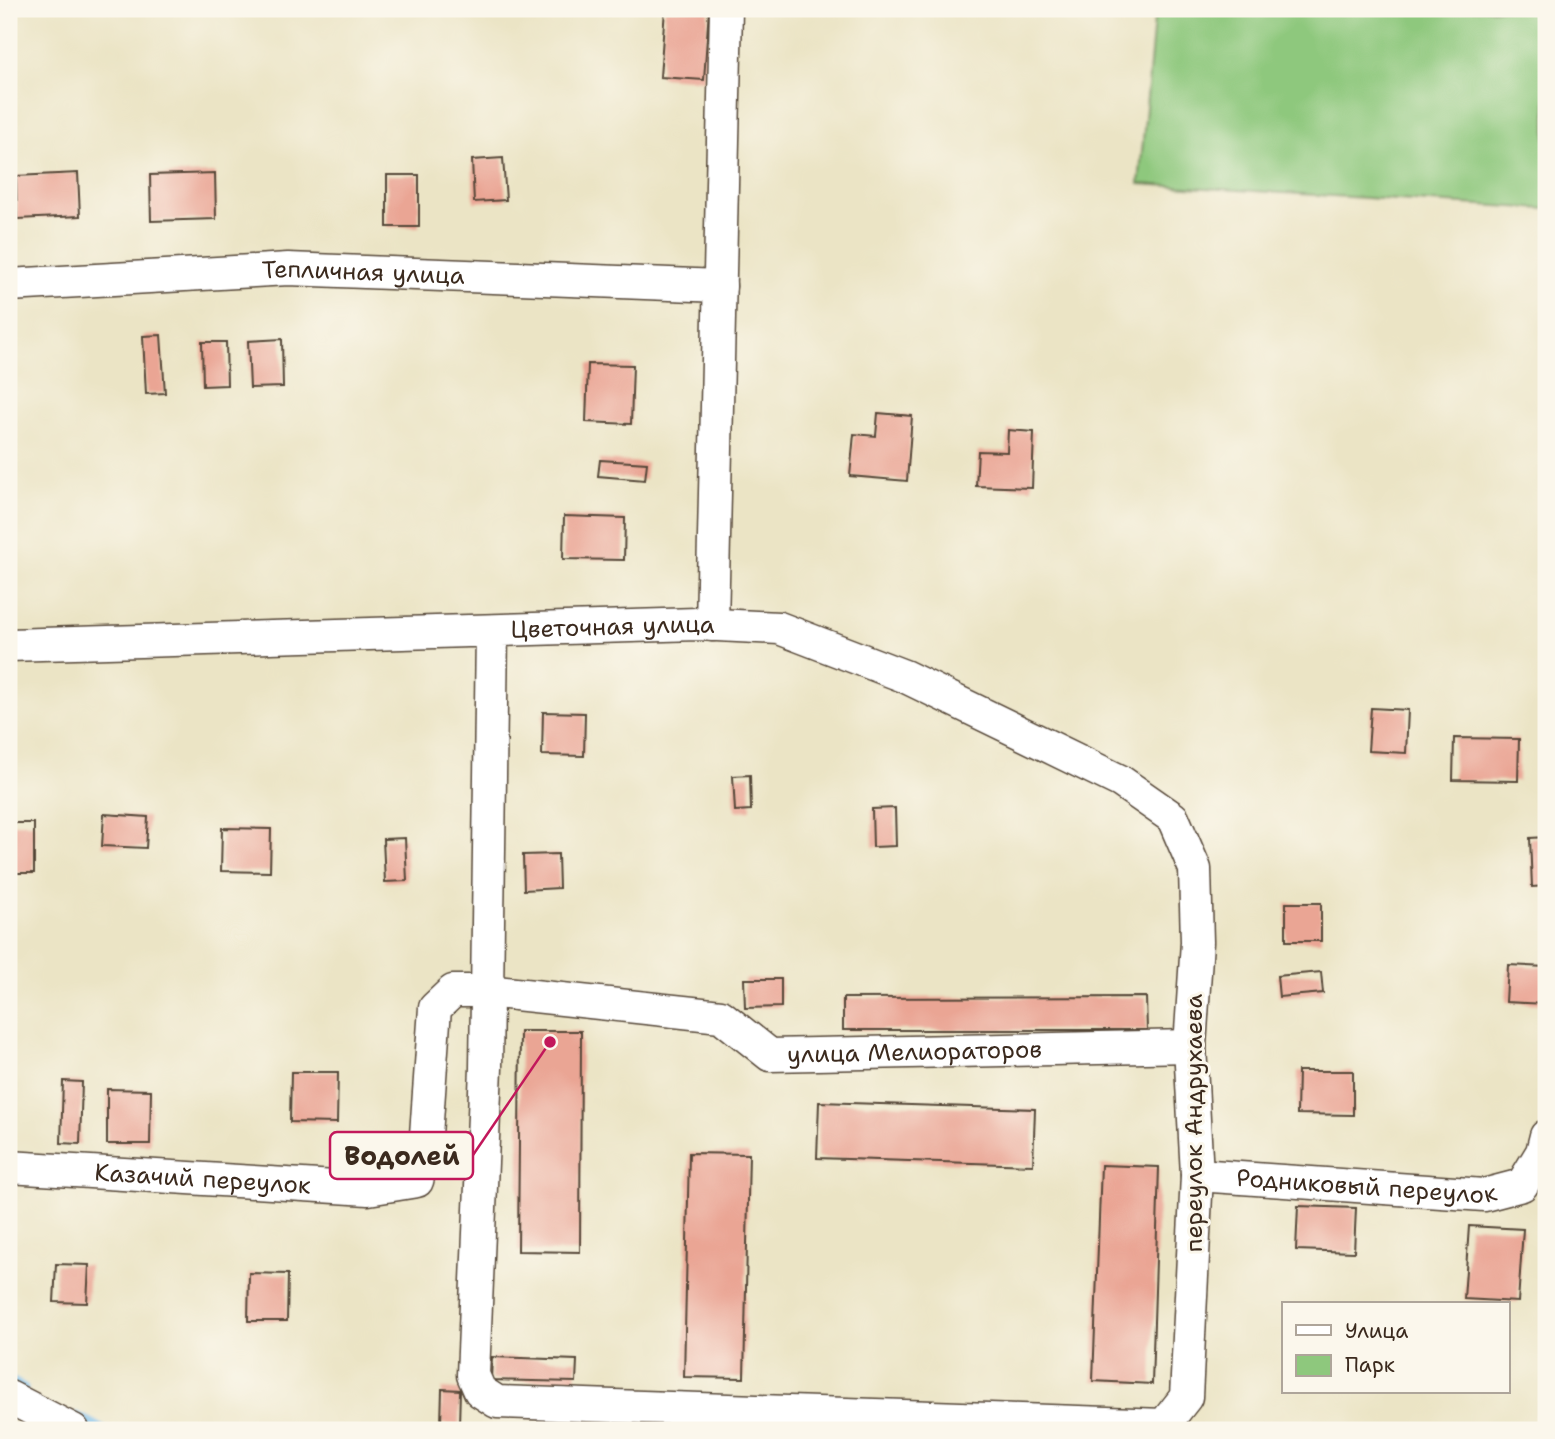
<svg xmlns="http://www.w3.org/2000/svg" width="1555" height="1439" font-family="'Shantell Sans',sans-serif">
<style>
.green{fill:#8ec87d;stroke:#64794e;stroke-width:2}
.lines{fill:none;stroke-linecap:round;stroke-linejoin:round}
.stream{stroke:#73bbeb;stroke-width:9}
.building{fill:#eaa594}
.minor-casing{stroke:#554637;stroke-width:35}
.minor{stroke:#fff;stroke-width:32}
.labels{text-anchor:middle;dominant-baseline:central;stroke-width:6;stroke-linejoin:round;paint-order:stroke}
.street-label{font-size:24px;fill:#3b2a1e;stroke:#fbf7ec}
.leader{fill:none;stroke:#c2185b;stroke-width:2.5}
.callout-dot{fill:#c2185b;stroke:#fbf7ec;stroke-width:2.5}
.callout{fill:#fbf7ec;stroke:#c2185b;stroke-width:2.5}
.callout-label{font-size:26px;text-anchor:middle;font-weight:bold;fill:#3b2a1e}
</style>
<rect width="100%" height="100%" fill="#fbf7ec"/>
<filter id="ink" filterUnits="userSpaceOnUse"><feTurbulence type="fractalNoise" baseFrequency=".0143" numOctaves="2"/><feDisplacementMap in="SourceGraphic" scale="14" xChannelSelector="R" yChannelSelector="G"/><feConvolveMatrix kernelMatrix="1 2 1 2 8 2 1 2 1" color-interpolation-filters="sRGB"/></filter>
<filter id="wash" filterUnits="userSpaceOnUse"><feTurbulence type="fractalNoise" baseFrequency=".00686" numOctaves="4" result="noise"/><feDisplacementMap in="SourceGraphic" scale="28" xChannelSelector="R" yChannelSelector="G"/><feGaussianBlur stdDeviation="1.57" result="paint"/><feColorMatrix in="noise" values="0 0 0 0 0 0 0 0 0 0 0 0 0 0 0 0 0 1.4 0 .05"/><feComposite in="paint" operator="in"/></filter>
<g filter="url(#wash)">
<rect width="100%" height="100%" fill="#ebe4c5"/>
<!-- green -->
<path class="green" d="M 1155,9 L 1546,9 L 1546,209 L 1139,184 Z"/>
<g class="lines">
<!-- stream -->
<path class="stream" d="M 9,1380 L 24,1388
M 77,1416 L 103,1430"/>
</g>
<g id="blocks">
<!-- building -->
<path class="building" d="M 665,9 L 709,9 L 704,80 L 660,77 Z
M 503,158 L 506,200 L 474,202 L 472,160 Z
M 78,173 L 80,216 L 17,219 L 16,176 Z
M 215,173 L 216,219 L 151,221 L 150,175 Z
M 387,175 L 419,175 L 419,227 L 387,227 Z
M 161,335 L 165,393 L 146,394 L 143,336 Z
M 282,339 L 283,387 L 250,388 L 248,341 Z
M 202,342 L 226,342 L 227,385 L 203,386 Z
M 588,364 L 633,365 L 631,424 L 586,422 Z
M 878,413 L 912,416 L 907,481 L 850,476 L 854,434 L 876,436 Z
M 1008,430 L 1034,432 L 1032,488 L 976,486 L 978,451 L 1007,452 Z
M 600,460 L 647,463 L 645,480 L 598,476 Z
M 564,516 L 625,518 L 624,560 L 563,559 Z
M 1371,708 L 1408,710 L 1406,753 L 1368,751 Z
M 543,712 L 585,713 L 584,756 L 542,755 Z
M 1454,738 L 1519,739 L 1518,781 L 1453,780 Z
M 750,775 L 751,810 L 735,811 L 733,776 Z
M 895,808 L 896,846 L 873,847 L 872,809 Z
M 104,814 L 148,817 L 146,848 L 102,846 Z
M 9,823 L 34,823 L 34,873 L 9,873 Z
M 222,828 L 271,829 L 270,872 L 221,871 Z
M 1546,837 L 1546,886 L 1532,887 L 1530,838 Z
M 405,838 L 407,881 L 385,882 L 383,839 Z
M 558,854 L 559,888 L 524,890 L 523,855 Z
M 1286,903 L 1321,903 L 1321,941 L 1286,941 Z
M 1508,965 L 1546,967 L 1546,1004 L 1506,1002 Z
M 1321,972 L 1323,993 L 1279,997 L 1277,976 Z
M 744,979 L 781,979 L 781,1007 L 745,1008 Z
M 1146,997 L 1147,1030 L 843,1030 L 843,998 Z
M 520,1031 L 581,1031 L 580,1252 L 518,1251 Z
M 1298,1071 L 1353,1071 L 1353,1115 L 1297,1114 Z
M 291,1072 L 338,1072 L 337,1123 L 290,1122 Z
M 63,1081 L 82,1082 L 80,1144 L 61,1143 Z
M 107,1089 L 151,1090 L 150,1144 L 107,1144 Z
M 819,1102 L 1035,1109 L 1033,1165 L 817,1158 Z
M 689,1153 L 749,1154 L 744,1378 L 684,1377 Z
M 1101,1165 L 1159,1167 L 1152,1384 L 1093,1381 Z
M 1298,1206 L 1356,1208 L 1354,1252 L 1296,1250 Z
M 1469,1226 L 1523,1229 L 1518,1302 L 1464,1299 Z
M 56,1264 L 89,1265 L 87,1303 L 54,1302 Z
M 249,1273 L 288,1274 L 287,1321 L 248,1321 Z
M 492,1357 L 577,1360 L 576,1382 L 491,1380 Z
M 442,1389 L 460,1390 L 459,1425 L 441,1424 Z"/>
</g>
</g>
<g filter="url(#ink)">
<use href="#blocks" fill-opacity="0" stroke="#554637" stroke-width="2"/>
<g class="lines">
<defs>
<g id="minor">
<path id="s1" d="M 9,285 L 288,269 L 720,286"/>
<path d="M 712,625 L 726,9"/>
<path id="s2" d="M 9,645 L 697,624 L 779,628 L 904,676 L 1120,781 L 1173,818 L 1195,869 L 1197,942 L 1190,1046 L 1197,1175 L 1186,1397 L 1164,1425 L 497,1402 L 480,1391 L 473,1375 L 486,1068 L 492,631"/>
<path id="s3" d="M 9,1167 L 368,1189 L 417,1181 L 425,1149 L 435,1008 L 453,991 L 487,991 L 721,1016 L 770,1055 L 1190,1046"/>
<path id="s4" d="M 1197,1175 L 1484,1195 L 1522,1185 L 1542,1152 L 1546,1136"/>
<path d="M 9,1397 L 73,1430"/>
</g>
</defs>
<!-- minor casing -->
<use href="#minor" class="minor-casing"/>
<!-- minor -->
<use href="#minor" class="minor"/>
</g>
</g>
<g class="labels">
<!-- street labels -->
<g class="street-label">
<text stroke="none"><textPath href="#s1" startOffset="355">Тепличная улица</textPath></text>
<text stroke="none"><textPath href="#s2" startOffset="604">Цветочная улица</textPath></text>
<text stroke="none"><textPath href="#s3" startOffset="1085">улица Мелиораторов</textPath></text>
<text transform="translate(1194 1123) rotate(-90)">переулок Андрухаева</text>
<text stroke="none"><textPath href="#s3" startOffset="194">Казачий переулок</textPath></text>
<text stroke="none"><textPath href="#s4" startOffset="170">Родниковый переулок</textPath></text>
</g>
</g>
<!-- callouts -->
<path class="leader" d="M550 1042L473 1155"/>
<circle class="callout-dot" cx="550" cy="1042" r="7"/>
<rect class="callout" x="330" y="1132" width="143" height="47" rx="7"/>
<g class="callout-label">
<text x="402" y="1165">Водолей</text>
</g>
<!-- margin -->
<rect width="1555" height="1439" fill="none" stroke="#fbf7ec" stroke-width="35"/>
<!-- legend -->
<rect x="1282" y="1302" width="228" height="91" fill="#fbf7ec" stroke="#aea59a" stroke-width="2"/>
<rect x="1296" y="1325" width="35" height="10" fill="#ffffff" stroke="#aea59a" stroke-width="2"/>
<text x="1345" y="1338" font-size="21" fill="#3b2a1e">Улица</text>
<rect x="1296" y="1355" width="35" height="21" fill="#8ec87d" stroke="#aea59a" stroke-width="2"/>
<text x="1345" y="1372" font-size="21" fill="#3b2a1e">Парк</text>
</svg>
